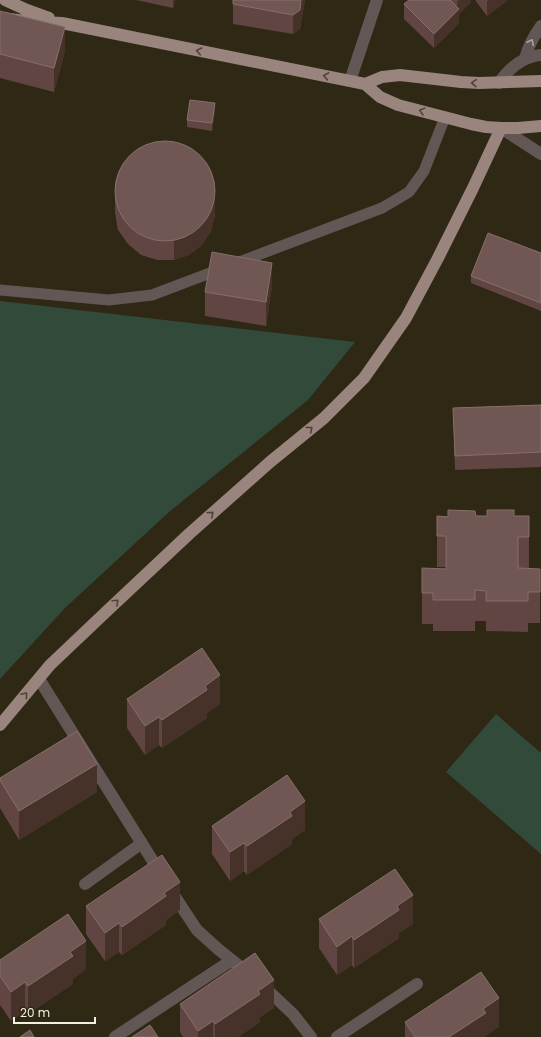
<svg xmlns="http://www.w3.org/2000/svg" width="541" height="1037" font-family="Poppins,sans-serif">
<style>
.green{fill:#324a3a}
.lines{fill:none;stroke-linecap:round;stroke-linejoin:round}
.lane{stroke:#625754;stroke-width:11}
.street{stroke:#625754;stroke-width:12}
.primary{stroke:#9a847e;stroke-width:12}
.wall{fill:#614543}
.shaded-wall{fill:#463229}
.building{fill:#715754;stroke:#856f6b}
.oneway{stroke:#aaa39c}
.oneway2{stroke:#4e4434}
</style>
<rect width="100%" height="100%" fill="#2e2815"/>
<!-- green -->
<path class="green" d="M 0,301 L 355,342 L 308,400 L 169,512 L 65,608 L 0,679 Z
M 496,714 L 541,753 L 541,854 L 446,772 Z"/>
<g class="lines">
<!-- lane -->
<path class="lane" d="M 0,290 L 109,300 L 152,295 L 382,208 L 409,192 L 424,171 L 445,117"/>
<!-- street -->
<path class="street" d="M 525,59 C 528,46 533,37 541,26
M 350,81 L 377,0
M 499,83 C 509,68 522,57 541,55
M 501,128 L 541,154
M 39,679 L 161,874
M 85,884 L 142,843
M 172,892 L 185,912 L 197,930 L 218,949 L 258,981 L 293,1014 L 311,1037
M 115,1037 L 232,960
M 337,1037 L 417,984"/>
<!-- primary -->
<path class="primary" d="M 5,0 L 27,10 L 49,18
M 0,18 L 27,21 L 62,23 L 365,84 L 380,97 L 398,105 L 471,124 L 486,127 L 501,128 L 518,128 L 541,126
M 365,84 L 382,77 L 400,75 L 461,82 L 479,83 L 541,81
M 0,725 L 50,665 L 108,610 L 189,534 L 270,462 L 324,418 L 364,378 L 406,318 L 438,258 L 473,188 L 501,128"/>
</g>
<!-- wall -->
<path class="wall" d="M 136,0 L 175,0 L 173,8 Z
M 233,0 L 305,0 L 300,29 L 293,34 L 233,24 Z
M 409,0 L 471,0 L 471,2 L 459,14 L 459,23 L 434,48 L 404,19 L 404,4 Z
M 475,0 L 508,0 L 487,16 Z
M 0,11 L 65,51 L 54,92 L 0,78 Z
M 215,111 L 212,131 L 187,127 L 187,120 Z
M 115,193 L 215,215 L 211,231 L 202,245 L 189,255 L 174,260 L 157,260 L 141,255 L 128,244 L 118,230 L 115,213 Z
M 541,253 L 541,311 L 471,283 L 471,276 Z
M 272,286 L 266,326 L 205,316 L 205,292 Z
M 541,405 L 541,467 L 455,470 L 453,408 Z
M 437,516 L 529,516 L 529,568 L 518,568 L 540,569 L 540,623 L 528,623 L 528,632 L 486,631 L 486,621 L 475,621 L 475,631 L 433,631 L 433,624 L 422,624 L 422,568 L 446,569 L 446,567 L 437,567 Z
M 127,699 L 220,704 L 207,713 L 207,718 L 162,748 L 159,745 L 145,755 L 127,728 Z
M 0,778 L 97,792 L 19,840 L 0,808 Z
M 212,826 L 305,830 L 292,839 L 292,844 L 247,875 L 244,871 L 230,881 L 212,854 Z
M 86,906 L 180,910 L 166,920 L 166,925 L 122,955 L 119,952 L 105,961 L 86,934 Z
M 319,919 L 413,924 L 399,933 L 399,938 L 354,968 L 352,965 L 337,975 L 319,948 Z
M 0,960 L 86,969 L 73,979 L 73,984 L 28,1014 L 25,1011 L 11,1021 L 0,1005 Z
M 180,1004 L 274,1008 L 260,1017 L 260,1022 L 238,1037 L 183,1037 L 180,1032 Z
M 405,1022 L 415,1037 L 405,1037 Z"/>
<!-- shaded-wall -->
<path class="shaded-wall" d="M 173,0 L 175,0 L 173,8 Z
M 301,0 L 305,0 L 300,29 L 293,34 L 293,15 Z
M 459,0 L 471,0 L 471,2 L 459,14 L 459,23 L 434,48 L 434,34 L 457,11 L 457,2 Z
M 489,0 L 508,0 L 487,16 L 487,1 Z
M 65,27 L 65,51 L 54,92 L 54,68 Z
M 215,103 L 215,111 L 212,131 L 212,123 Z
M 215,196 L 215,215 L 211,231 L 202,245 L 189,255 L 174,260 L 174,240 Z
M 272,263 L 272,286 L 266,326 L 266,302 Z
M 220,675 L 220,704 L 207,713 L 207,718 L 162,748 L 162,720 L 205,686 Z
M 159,717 L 159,745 L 145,755 L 145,726 Z
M 97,764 L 97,792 L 19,840 L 19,811 Z
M 305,801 L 305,830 L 292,839 L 292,844 L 247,875 L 247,846 L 290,812 Z
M 244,843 L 244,871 L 230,881 L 230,852 Z
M 180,882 L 180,910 L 166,920 L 166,925 L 122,955 L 122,927 L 164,893 Z
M 413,895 L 413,924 L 399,933 L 399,938 L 354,968 L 354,940 L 397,906 Z
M 119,923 L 119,952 L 105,961 L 105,933 Z
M 352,936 L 352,965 L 337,975 L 337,947 Z
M 86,941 L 86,969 L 73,979 L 73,984 L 28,1014 L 28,986 L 70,952 Z
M 274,980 L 274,1008 L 260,1017 L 260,1022 L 238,1037 L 215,1037 L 215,1024 L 258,991 Z
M 25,982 L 25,1011 L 11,1021 L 11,992 Z
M 499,998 L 499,1027 L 486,1036 L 486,1037 L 449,1037 L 483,1009 Z
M 213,1021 L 213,1037 L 198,1037 L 198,1031 Z"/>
<!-- building -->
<path class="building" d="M 233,0 L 301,0 L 300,10 L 293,15 L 233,4 Z
M 409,0 L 450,0 L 459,9 L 434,34 L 404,4 Z
M 0,11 L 65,27 L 54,68 L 0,54 Z
M 190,100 L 215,103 L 212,123 L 187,120 Z
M115 191a50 50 0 1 1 100 0a50 50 0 1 1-100 0Z
M 488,233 L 541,253 L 541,303 L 471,276 Z
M 212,252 L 272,263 L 266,302 L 205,292 Z
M 541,405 L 541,452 L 455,456 L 453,408 Z
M 448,510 L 475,511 L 476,516 L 487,516 L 487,510 L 514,510 L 514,516 L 529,516 L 529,537 L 518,537 L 518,568 L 540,569 L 540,592 L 528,592 L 528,601 L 486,601 L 486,591 L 475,590 L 475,600 L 433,600 L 433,593 L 422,593 L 422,568 L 446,569 L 446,536 L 437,536 L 437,516 L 448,517 Z
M 202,648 L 220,675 L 205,686 L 207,690 L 162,720 L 159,717 L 145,726 L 127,699 Z
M 77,731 L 97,764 L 19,811 L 0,780 L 0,778 Z
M 287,775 L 305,801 L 290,812 L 292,816 L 247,846 L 244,843 L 230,852 L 212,826 Z
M 162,855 L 180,882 L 164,893 L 166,896 L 122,927 L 119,923 L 105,933 L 86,906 Z
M 395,869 L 413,895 L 397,906 L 399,910 L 354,940 L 352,936 L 337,947 L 319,919 Z
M 68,914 L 86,941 L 70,952 L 73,956 L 28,986 L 25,982 L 11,992 L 0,976 L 0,960 Z
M 255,953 L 274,980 L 258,991 L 260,994 L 215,1024 L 213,1021 L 198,1031 L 180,1004 Z
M 481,972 L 499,998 L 483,1009 L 486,1013 L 449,1037 L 415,1037 L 405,1022 Z
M 150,1025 L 158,1037 L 132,1037 Z
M 30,1030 L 34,1037 L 20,1037 Z"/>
<!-- one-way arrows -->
<defs><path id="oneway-chevron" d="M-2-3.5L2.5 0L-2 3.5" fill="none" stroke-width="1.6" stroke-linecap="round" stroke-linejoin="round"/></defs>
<use class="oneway" href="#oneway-chevron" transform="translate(531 42) rotate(-64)"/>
<g class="oneway2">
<use href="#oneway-chevron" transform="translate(199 51) rotate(-169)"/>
<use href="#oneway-chevron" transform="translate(326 76) rotate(-169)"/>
<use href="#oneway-chevron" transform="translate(474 83) rotate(-178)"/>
<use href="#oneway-chevron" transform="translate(422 111) rotate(-165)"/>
<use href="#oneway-chevron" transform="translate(310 429) rotate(-39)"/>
<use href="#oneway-chevron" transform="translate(211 514) rotate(-42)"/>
<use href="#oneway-chevron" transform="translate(116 602) rotate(-43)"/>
<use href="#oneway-chevron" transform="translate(25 695) rotate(-50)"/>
</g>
<!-- scale -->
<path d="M14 1017v6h81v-6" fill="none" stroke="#f3efe3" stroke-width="2"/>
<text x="20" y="1017" font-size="12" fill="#f3efe3" stroke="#2e2815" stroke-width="3" paint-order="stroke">20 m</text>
</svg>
